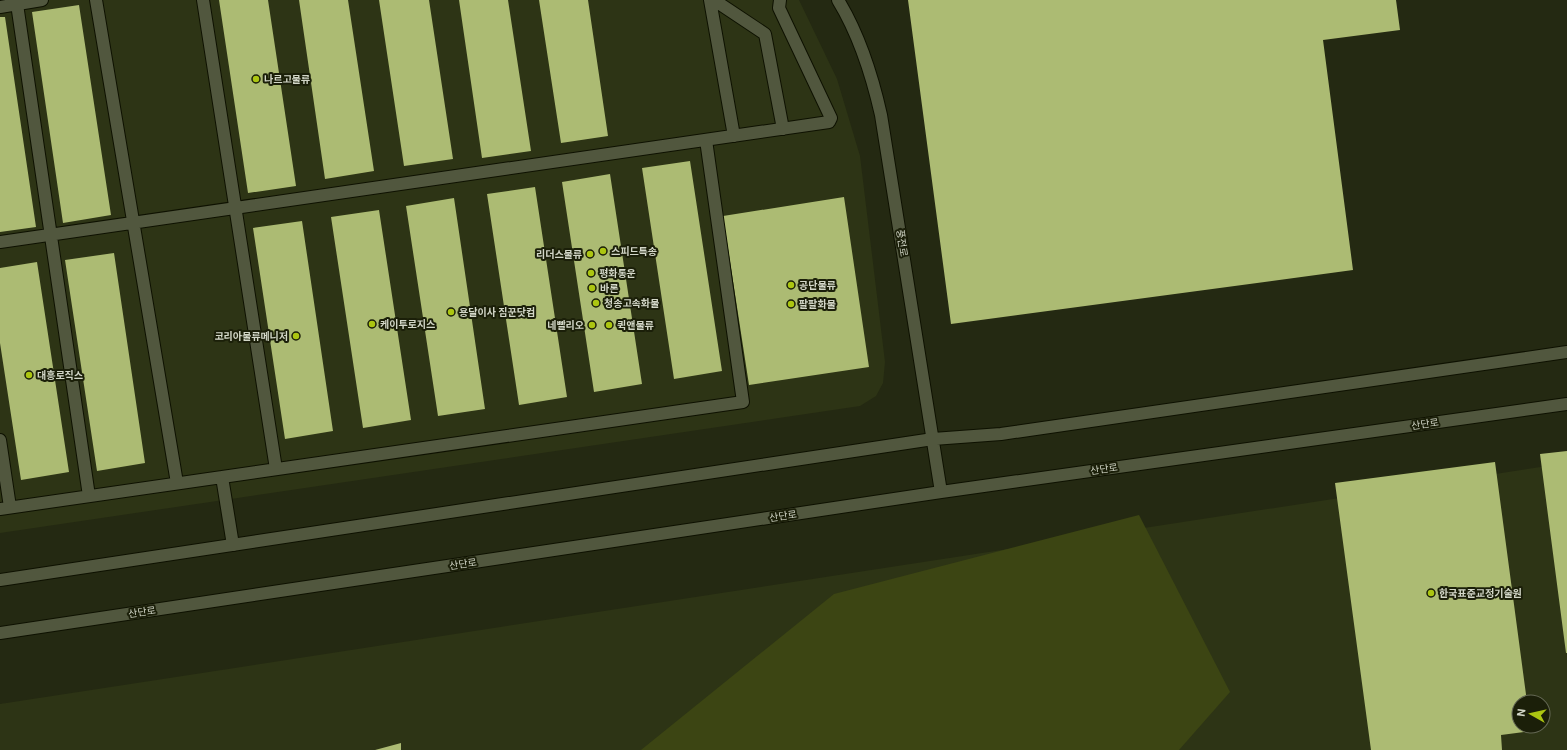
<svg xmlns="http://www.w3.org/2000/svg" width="1567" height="750" font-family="Roboto,'Noto Sans KR',sans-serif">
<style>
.built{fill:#2d3415;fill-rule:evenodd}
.green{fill:#3c4513}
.building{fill:#acbb73}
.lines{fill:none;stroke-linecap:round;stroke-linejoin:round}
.lane-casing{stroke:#0e1100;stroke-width:14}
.secondary-casing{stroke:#0e1100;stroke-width:14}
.lane{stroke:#51573e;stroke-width:12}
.secondary{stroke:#51573e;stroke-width:12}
.poi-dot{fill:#acc611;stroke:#1b1f09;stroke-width:1.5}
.labels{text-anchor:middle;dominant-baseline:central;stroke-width:4;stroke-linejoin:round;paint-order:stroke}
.poi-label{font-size:10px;font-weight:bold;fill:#d3d7c8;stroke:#1b1f09;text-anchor:start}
.street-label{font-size:10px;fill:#d3d7c8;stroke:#1b1f09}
</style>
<rect width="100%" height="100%" fill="#242912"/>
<!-- built -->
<path class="built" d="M 0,0 L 799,0 L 837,79 L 860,156 L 885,362 L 883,383 L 876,396 L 860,406 L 0,533 Z
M 1567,463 L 1567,750 L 0,750 L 0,704 ZM 1519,702 L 1543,702 L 1543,726 L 1519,726 Z"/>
<!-- green -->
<path class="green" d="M 1139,515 L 1230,692 L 1179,750 L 641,750 L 834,594 Z"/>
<!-- building -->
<path class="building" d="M 219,0 L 268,0 L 296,186 L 248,193 Z
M 299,0 L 348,0 L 374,171 L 325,179 Z
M 379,0 L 429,0 L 453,159 L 404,166 Z
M 459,0 L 508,0 L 531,151 L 482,158 Z
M 539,0 L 588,0 L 608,136 L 561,143 Z
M 908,0 L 1396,0 L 1400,30 L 1323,40 L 1353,270 L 951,324 Z
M 79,5 L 111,215 L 63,223 L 32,12 Z
M 0,17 L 5,17 L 36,227 L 0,232 Z
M 690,161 L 722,371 L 674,379 L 642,168 Z
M 610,174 L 642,384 L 594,392 L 562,182 Z
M 535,187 L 567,397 L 519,405 L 487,194 Z
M 844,197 L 869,367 L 749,385 L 723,216 Z
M 454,198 L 485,409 L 438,416 L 406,206 Z
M 379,210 L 411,420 L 363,428 L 331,217 Z
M 302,221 L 333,431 L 285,439 L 253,228 Z
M 114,253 L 145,463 L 97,471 L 65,260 Z
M 37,262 L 69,472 L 21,480 L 0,343 L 0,268 Z
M 1567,451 L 1567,653 L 1566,653 L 1540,454 Z
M 1495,462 L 1527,702 L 1519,702 L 1519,726 L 1530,726 L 1531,731 L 1501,735 L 1502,750 L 1371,750 L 1335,483 Z
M 401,743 L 401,750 L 375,750 Z"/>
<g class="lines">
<defs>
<path id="lane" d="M 96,0 L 177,483
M 203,0 L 276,469
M 710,0 L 734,136
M 714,0 L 765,34 L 783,129
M 17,4 L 89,496
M 0,7 L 42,0
M 0,242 L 829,122 L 831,118 L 779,8 L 780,0
M 0,440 L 10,507
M 222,477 L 233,545
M 0,509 L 743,402 L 706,140"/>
<path id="secondary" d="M 838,0 C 860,36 872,75 881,115 L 941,492
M 0,580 L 933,439 L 1001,434 L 1567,352
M 0,633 L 941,492 L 1567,404"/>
</defs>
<!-- lane casing -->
<use href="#lane" class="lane-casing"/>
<!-- secondary casing -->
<use href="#secondary" class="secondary-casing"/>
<!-- lane -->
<use href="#lane" class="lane"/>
<!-- secondary -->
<use href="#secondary" class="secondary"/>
</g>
<!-- markers -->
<g class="poi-dot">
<circle cx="256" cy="79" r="4"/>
<circle cx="603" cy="251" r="4"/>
<circle cx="590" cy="254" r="4"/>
<circle cx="591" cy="273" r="4"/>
<circle cx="791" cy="285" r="4"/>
<circle cx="592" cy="288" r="4"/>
<circle cx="596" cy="303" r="4"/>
<circle cx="791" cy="304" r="4"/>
<circle cx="451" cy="312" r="4"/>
<circle cx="372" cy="324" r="4"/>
<circle cx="592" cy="325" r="4"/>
<circle cx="609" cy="325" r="4"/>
<circle cx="296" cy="336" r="4"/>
<circle cx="29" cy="375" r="4"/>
<circle cx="1431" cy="593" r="4"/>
</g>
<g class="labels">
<!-- poi labels -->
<g class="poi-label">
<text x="264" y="79">나르고물류</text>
<text x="611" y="251">스피드특송</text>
<text x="582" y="254" text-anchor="end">리더스물류</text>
<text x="599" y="273">평화통운</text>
<text x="799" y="285">공단물류</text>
<text x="600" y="288">바론</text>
<text x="604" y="303">청송고속화물</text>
<text x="799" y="304">팔팔화물</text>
<text x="459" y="312">용달이사 짐꾼닷컴</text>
<text x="380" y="324">케이투로지스</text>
<text x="584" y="325" text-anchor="end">네빨리오</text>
<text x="617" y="325">퀵앤물류</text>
<text x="288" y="336" text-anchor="end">코리아물류메니저</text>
<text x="37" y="375">대흥로직스</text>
<text x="1439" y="593">한국표준교정기술원</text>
</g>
<!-- street labels -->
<g class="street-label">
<text transform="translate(902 243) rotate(81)">풍전로</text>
<text transform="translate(1425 424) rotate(-8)">산단로</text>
<text transform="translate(1104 469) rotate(-8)">산단로</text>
<text transform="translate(783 516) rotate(-8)">산단로</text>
<text transform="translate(463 564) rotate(-8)">산단로</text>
<text transform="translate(142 612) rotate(-8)">산단로</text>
</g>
</g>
<!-- north arrow -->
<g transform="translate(1531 714) rotate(278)"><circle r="19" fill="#1b1f09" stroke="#656955"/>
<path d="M0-3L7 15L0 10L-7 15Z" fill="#acc611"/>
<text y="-6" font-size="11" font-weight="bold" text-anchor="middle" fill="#d3d7c8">N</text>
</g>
</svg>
